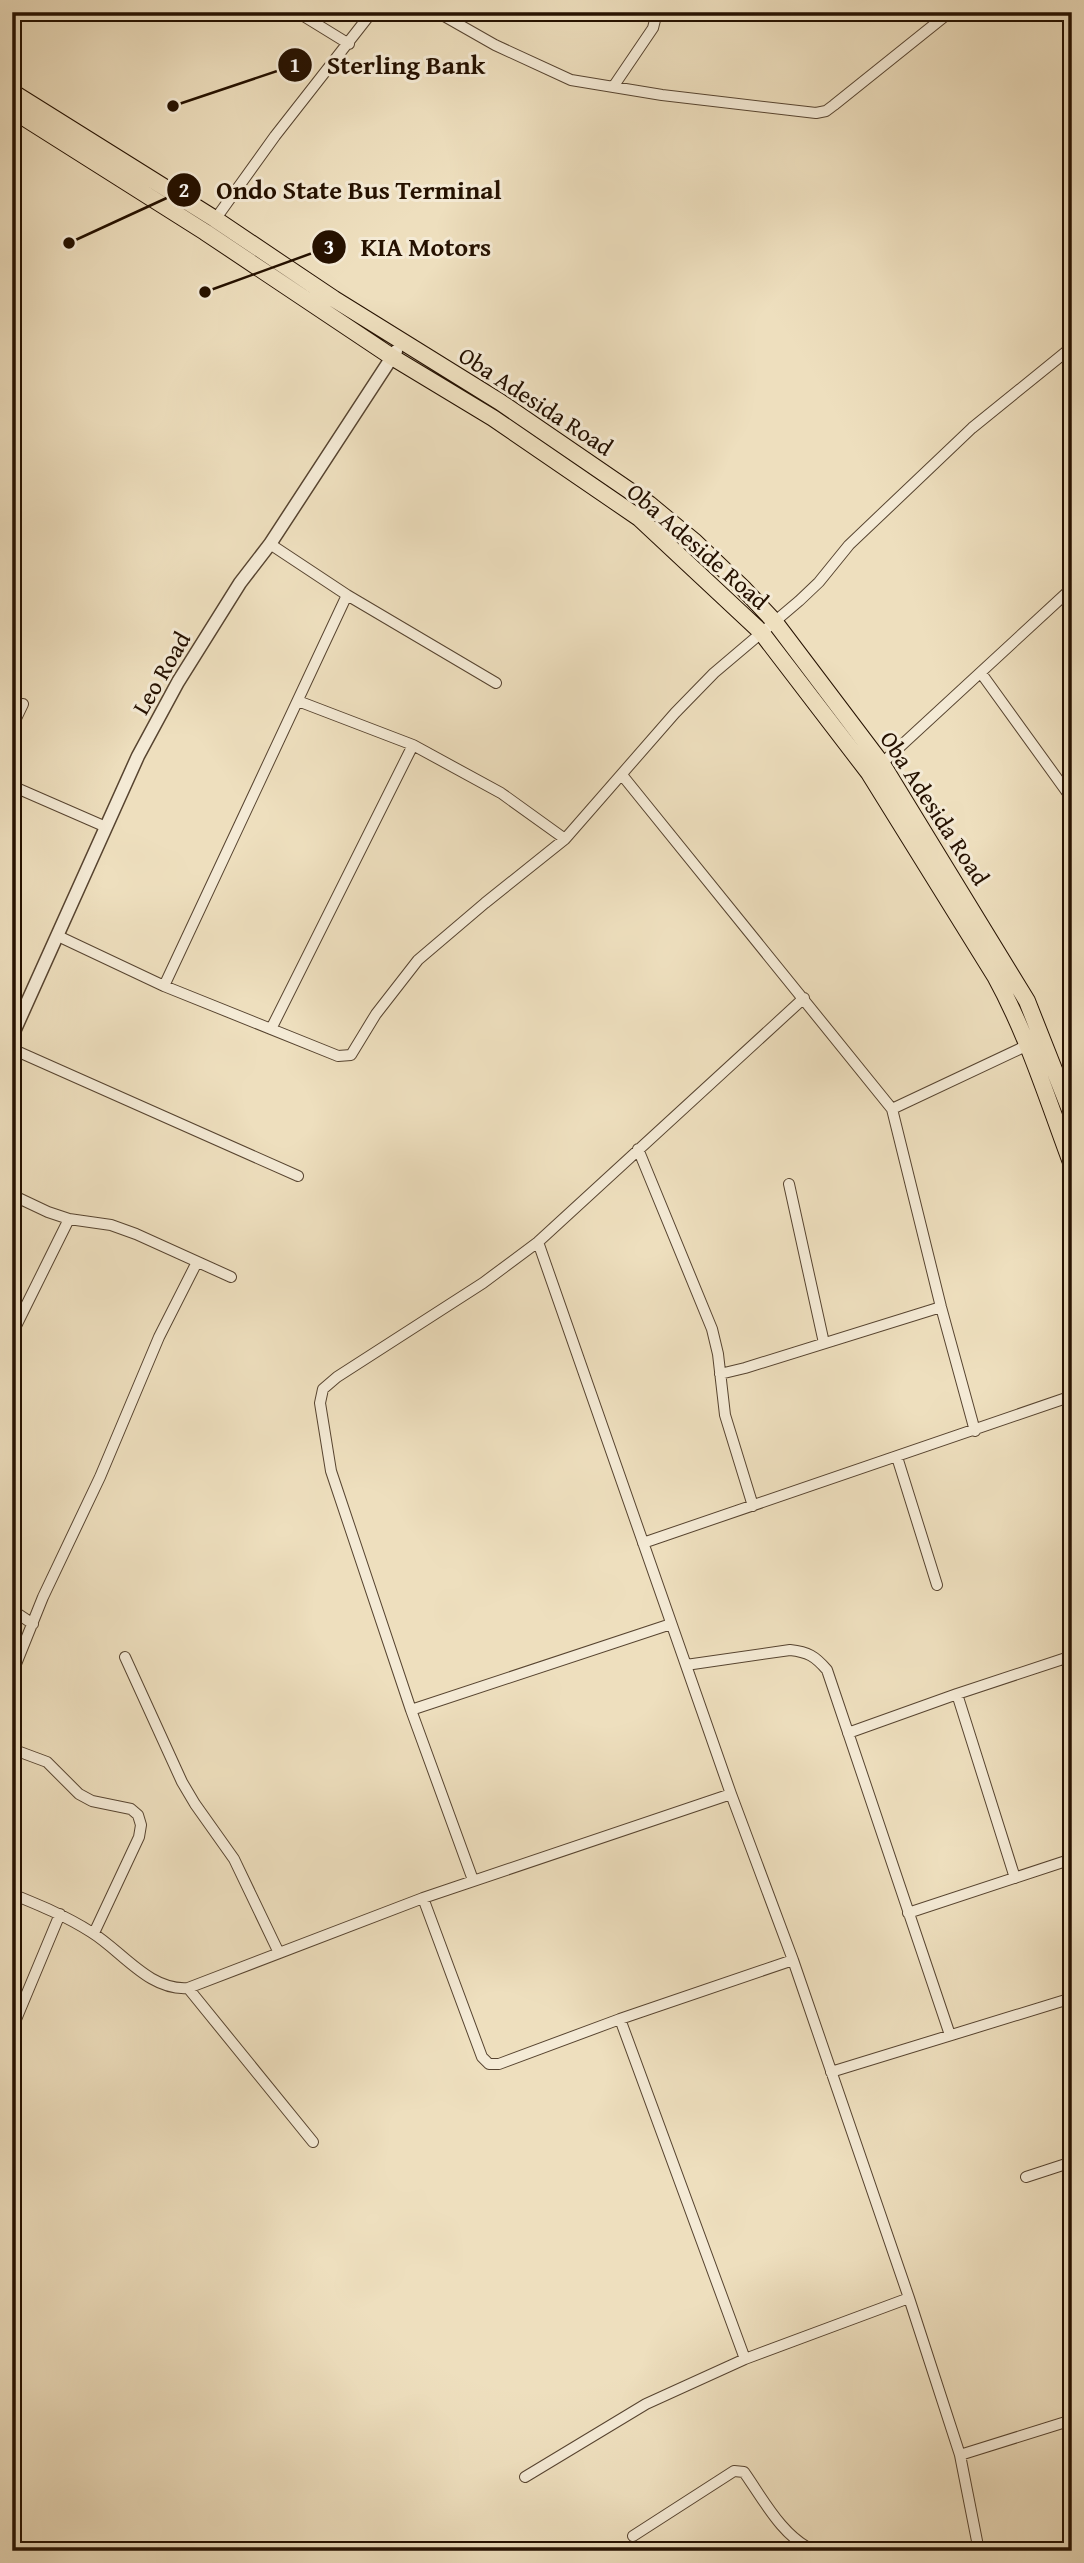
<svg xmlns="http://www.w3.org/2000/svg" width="1084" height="2563" font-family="'Gentium Book Plus',serif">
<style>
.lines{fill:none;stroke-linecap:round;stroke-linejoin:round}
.minor-casing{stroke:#574430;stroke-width:12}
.tertiary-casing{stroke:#574430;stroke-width:15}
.primary-casing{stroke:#251100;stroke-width:18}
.minor{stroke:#f4ead5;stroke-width:10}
.tertiary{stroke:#f4ead5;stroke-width:12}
.primary{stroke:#eedfbe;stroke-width:16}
.labels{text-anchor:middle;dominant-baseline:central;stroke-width:6;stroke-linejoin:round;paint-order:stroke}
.street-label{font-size:24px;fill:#251100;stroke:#f4ead5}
.leader{fill:none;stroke:#251100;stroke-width:2.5}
.callout-dot{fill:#251100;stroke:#f4ead5;stroke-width:2.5}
.mark-label{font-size:21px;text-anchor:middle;font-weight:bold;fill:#fff}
.callout-label{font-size:26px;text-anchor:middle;font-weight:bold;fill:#251100;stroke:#f4ead5;stroke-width:6;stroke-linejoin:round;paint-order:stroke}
</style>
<rect width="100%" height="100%" fill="#eedfbe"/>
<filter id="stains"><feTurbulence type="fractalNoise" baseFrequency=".00286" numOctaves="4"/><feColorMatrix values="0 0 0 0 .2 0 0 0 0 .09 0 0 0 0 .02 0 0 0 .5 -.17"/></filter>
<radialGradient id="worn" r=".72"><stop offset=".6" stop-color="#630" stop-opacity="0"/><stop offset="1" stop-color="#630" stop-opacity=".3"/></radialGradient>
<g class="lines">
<defs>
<path id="minor" d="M 297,12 L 349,44
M 437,12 L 495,45 L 571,80 L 662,95 L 816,113 L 826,111 L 834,105 L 950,12
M 613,87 L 653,28 L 657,12
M 214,221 L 275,136 L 372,12
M 270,544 L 347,595 L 496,683
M 981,673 L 1072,799
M 298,701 L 413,745 L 501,793 L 565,839
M 12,727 L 23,704
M 878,767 L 1072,588
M 622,775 L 892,1109 L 941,1307 L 975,1431
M 12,786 L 106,827
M 58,936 L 164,986 L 338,1056 L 351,1055 L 376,1014 L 418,960 L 485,903 L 565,839 L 675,713 L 714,673 L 799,601 L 819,582 L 849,545 L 972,428 L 1072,347
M 164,986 L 347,595
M 271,1029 L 413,745
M 12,1049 L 298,1176
M 892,1109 L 1028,1045
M 638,1149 L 712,1329 L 718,1354 L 725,1415 L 753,1506
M 789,1184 L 824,1343
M 12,1195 L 48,1212 L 69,1219 L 111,1225 L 136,1234 L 231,1277
M 538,1242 L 731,1794 L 793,1960 L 909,2298 L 960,2455 L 979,2551
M 12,1334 L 69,1219
M 720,1374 L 745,1368 L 941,1307
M 897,1457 L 937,1585
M 643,1543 L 1072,1396
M 12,1610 L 33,1624
M 125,1657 L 182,1782 L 195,1804 L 234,1859 L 279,1953
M 1067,1657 L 1072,1671
M 686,1665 L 790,1650 C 808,1652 815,1656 827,1670 L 950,2035
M 12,1674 L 43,1597 L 100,1477 L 159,1337 L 197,1262
M 957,1694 L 1015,1878
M 411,1710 L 671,1624
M 848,1733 L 957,1694 L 1072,1656
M 12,1749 L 47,1762 L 79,1794 L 92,1801 L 131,1809 L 138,1815 L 141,1825 L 139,1837 L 94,1933
M 473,1880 L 411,1710 L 331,1471 L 320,1403 L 323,1389 L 337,1377 L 483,1283 L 538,1242 L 804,998
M 12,1894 C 39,1905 66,1916 91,1932 C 122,1951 149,1991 188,1988 L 423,1898 L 731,1794
M 423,1898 L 482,2057 L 489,2064 L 499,2064 L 620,2019 L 793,1960
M 908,1913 L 1072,1859
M 188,1988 L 313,2142
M 620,2019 L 745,2359
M 12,2029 L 60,1914
M 831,2072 L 1072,1998
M 1026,2177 L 1072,2162
M 960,2455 L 1072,2420
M 525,2477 L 646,2404 L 745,2359 L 909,2298
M 633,2536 L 734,2471 L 744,2472 C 763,2499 783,2538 815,2551"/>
<path id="tertiary" d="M 12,1036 L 138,756 L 178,682 L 240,583 L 270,544 L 396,351"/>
<path id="primary" d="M 12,92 L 215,219 L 334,299 L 500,402 L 649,504 L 695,542 L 743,588 L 774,621 L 882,764 L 1027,1001 L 1072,1115
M 12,110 L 205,232 L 392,357 L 493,418 L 639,518 L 761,632 L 869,773 L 995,976 C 1028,1036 1048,1101 1072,1165"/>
</defs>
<!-- minor casing -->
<use href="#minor" class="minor-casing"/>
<!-- tertiary casing -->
<use href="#tertiary" class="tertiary-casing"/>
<!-- primary casing -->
<use href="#primary" class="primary-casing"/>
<!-- minor -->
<use href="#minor" class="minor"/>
<!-- tertiary -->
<use href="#tertiary" class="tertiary"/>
<!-- primary -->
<use href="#primary" class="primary"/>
</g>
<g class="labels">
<!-- street labels -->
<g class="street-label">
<text transform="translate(536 401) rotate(33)">Oba Adesida Road</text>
<text transform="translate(698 546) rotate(41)">Oba Adeside Road</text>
<text transform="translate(161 673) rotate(-60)">Leo Road</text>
<text transform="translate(935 808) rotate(57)">Oba Adesida Road</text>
</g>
</g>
<!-- callouts -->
<path class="leader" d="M173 106L295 65M69 243L184 190M205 292L329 247"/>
<g class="callout-dot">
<circle cx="173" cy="106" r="7"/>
<circle cx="69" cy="243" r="7"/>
<circle cx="205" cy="292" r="7"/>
<circle cx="295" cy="65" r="18"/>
<circle cx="184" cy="190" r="18"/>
<circle cx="329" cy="247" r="18"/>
</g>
<g class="mark-label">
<text x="295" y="72">1</text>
<text x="184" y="197">2</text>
<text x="329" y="254">3</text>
</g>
<g class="callout-label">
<text x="406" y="74">Sterling Bank</text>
<text x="359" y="199">Ondo State Bus Terminal</text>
<text x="426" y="256">KIA Motors</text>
</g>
<!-- margin -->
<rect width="1084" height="2563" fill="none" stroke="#eedfbe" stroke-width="42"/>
<rect x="14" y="14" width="1056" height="2535" fill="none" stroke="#251100" stroke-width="3.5"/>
<rect x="21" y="21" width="1042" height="2521" fill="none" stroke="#251100" stroke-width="2"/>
<rect width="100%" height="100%" filter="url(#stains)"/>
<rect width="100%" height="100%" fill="url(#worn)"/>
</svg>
